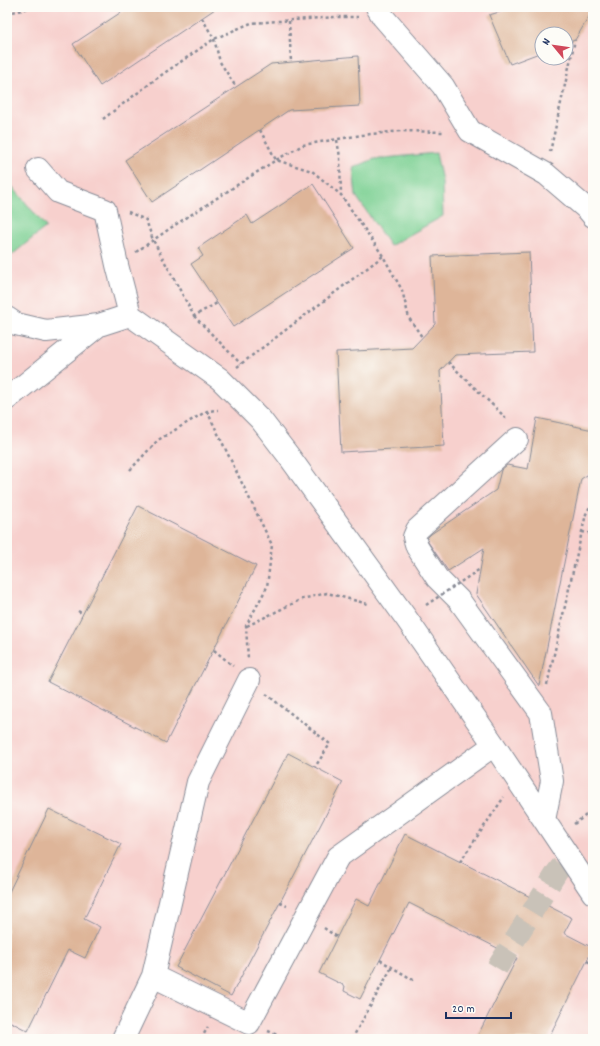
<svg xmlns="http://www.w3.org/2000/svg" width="600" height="1046" viewBox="0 0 600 1046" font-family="Dekko,sans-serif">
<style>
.built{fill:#f7d0cd;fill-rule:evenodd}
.green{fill:#7cd093;stroke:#4c8078}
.building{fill:#deb599}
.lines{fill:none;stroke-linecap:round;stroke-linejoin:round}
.minor-tunnel{stroke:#c9c2b8;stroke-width:22;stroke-dasharray:22 11;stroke-linecap:butt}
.minor-casing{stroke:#888b96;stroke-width:24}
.path{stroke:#888b96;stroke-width:2.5;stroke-dasharray:3 3;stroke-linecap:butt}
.minor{stroke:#fff;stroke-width:22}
.path-bridge{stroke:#888b96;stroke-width:2.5;stroke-dasharray:3 3;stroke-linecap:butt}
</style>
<rect width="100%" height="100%" fill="#fdfcf7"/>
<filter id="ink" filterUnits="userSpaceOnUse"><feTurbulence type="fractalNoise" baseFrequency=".025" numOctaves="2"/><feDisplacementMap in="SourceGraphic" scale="8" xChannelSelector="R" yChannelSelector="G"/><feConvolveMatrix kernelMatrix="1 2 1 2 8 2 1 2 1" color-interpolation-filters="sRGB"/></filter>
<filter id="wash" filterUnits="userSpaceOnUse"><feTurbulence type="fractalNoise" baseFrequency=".012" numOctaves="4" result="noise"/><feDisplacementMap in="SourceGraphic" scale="16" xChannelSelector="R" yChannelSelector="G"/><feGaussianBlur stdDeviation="0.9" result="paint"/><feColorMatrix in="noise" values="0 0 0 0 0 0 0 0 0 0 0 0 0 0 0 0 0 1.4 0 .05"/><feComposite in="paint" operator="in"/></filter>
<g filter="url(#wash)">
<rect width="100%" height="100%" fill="#f5e7cf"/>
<!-- built -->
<path class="built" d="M7 7H593V1039H7ZM542 34H566V58H542Z"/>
<!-- green -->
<path class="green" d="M436 153 442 181 443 216 390 246 356 196 353 168 374 159Z
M7 180 46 227 7 259Z"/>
<g id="blocks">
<!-- building -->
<path class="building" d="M129 7H218L100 86 73 44Z
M517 7H593V10L575 40 566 43V34H542V52L510 64 489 15Z
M358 56 360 106 289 110 152 202 125 160 271 64Z
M313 184 354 248 233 327 191 264 203 256 198 248 247 215 252 224Z
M529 252 533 352 455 355 440 371 444 446 341 452 336 352 412 348 435 324 432 256Z
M537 418 593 430V471L581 479 539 686 476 594 484 548 448 571 428 542 427 538 431 534 496 490 501 470 507 465 528 469Z
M138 506 256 566 166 743 48 682Z
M288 753 343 782 231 996 176 967Z
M49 809 121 844 84 919 100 927 85 958 68 950 28 1031 7 1020V896Z
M405 834 572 918 564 933 593 948 587 961 548 1039H476L517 958 409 903 360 999 344 991 345 986 319 973 356 899 369 906Z"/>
</g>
</g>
<g filter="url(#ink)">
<use href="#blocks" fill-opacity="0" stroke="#888b96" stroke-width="1"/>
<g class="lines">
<!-- minor-tunnel -->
<path class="minor-tunnel" d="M497 968 557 872 569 857"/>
<defs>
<path id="minor" d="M377 7 383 17 443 86 470 131 546 174 588 210 593 216
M38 169 58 192 105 210 117 265 130 315 220 379 261 420 288 455 406 618 494 745 593 893
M7 318 16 324 46 331 99 325 130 315
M7 399 99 325
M517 439 417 530 414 537 417 547 437 578 459 600 541 713 552 781 544 820
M249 680 198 782 153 976 249 1023 338 857 494 745
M123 1039 153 976"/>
</defs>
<!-- minor casing -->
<use href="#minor" class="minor-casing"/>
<!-- path -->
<path class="path" d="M7 13 23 10 30 7
M202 18 214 39 220 62 236 87
M289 21 291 62
M103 119 160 76 214 39 251 23 336 17H358
M260 130 276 160 312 171 341 195 383 256 402 290 409 318 422 337
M337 140 340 157 341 195
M550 152 575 40
M128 212 146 220 153 240 194 316 217 303
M136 252 175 225 276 160 303 145 362 135 401 131 444 132
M194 316 241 364
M448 362 507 419
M237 367 383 256
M207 411 272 545 267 587 246 626 248 659
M130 470 158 440 207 411 218 410
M593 475H588L593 490
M582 532 593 534
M78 611 83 614
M247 626 302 599 327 593 368 604
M214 650 233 666
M547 685 586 514 593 501
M266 694 330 744 315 767
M574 824 593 810
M460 862 504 797
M280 903 287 906
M324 928 337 937
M380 960 415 981
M587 961 593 964
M268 1031 286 1039
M201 1039 208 1027
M352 1039 392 967"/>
<!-- minor -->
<use href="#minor" class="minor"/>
<!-- path-bridge -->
<path class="path-bridge" d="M426 605 480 569"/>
</g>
</g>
<!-- margin -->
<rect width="600" height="1046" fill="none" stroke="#fdfcf7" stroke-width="24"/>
<!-- north arrow -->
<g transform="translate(554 46) rotate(299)"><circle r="19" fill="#fdfcf7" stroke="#a3aaba"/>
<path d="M0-3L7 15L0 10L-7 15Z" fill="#d1495b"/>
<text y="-6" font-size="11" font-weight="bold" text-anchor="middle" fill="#1b2f5e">N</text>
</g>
<!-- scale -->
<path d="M446 1012v6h65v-6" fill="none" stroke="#1b2f5e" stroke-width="2"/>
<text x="452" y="1012" font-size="12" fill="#1b2f5e" stroke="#fdfcf7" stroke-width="3" paint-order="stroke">20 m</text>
</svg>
